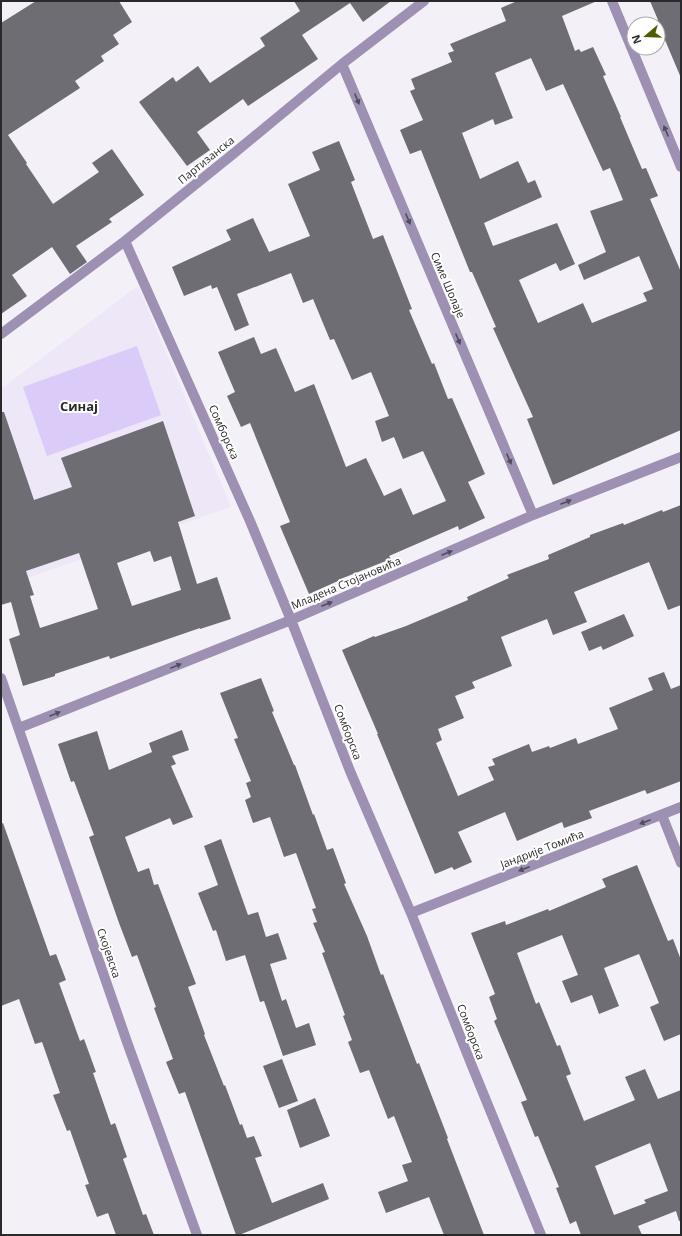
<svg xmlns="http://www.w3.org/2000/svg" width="682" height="1236" viewBox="0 0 682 1236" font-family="'Open Sans',sans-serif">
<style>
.built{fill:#ede7f7}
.green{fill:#dbcbf8}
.building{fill:#6f6d74;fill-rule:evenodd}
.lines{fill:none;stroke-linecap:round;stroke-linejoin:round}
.minor{stroke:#9d90b3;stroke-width:10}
.oneway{fill:#524c5b}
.labels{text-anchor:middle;stroke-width:4;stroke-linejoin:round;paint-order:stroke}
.street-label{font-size:11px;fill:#29282b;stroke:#fff}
.quarter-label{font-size:13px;font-weight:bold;fill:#29282b;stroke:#fff}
</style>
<rect width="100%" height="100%" fill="#f3f0f8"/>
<!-- built -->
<path class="built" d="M138 286 231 507 1 587V389Z"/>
<!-- green -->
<path class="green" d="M137 346 161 415 47 456 23 387Z"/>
<!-- building -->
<path class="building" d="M36 1H119L132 22 113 35 119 44 101 56 104 61 75 81 80 88 8 135 27 163 26 164 53 204 99 172 92 163 112 149 144 195 109 219 112 222 76 246 87 262 70 274 52 247 12 275 27 296 1 314V23Z
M294 1H391L363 22 350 3 302 35 318 59 248 106 243 99 197 132 210 150 187 166 139 102 173 77 176 82 198 66 210 83 265 46 260 38 300 11Z
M517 1H597L562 16 575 51 579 49 581 52 593 47 606 75 603 76 621 117H620L642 169 646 168 658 196 650 199 681 272V430L553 485 527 419 533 417 493 328 496 327 472 272H470L421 150 410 154 400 130 423 120 410 91 415 89 411 79 452 62 448 53 454 51 450 44 506 21 501 8ZM531 58 546 91 563 84 603 171 610 168 623 200 590 211 606 252 578 265 584 280 639 256 653 289 643 293 647 301 592 323 583 303 538 323 519 280 556 263 560 271 575 264 557 223 493 246 484 223 542 197 535 180 528 183 518 161 480 179 462 133 493 119 495 125 513 118 495 73Z
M650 1H681V78L657 21 658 20Z
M339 141 355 180 351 182 373 239 383 235 412 309 409 310 432 364 434 363 448 399 452 398 485 474 468 482 485 518 459 530 458 526 389 556 391 559 338 580V581L309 594 280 526 290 522 250 423 241 427 227 396 235 392 218 352 254 337 261 354 276 348 295 392 314 384 346 467 366 458 384 496 401 488 413 515 446 501 423 451 403 459 394 437 382 442 375 421 389 416 371 372 352 380 334 339 330 340 313 299 303 303 291 273 237 294 249 325 235 331 217 287 212 289 211 285 184 296 172 267 231 240 226 230 253 218 269 252 310 236 288 184 320 170 312 152Z
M1 412H4L34 500 72 487 61 458 163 421 195 516 178 522 197 584 217 577 231 619 200 629V628L110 659 109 656 55 674V676L23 686 9 639 20 635 11 602 1 605ZM150 551 154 562 171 556 181 590 132 606 117 563ZM79 553 98 609 40 628 30 596 34 595 26 571Z
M681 505V605L668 610 649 562 574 592 587 622 553 635 547 619 501 637 512 666 472 682 475 688 455 696 464 718 438 729 442 740 436 743 458 796 494 780 488 767 495 765 492 759 529 744 532 752 549 746 550 748 576 738 578 744 618 729 609 708 653 690 648 678 664 672 671 689 681 685V781L647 794 645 790 589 811 592 818 564 828 562 822 517 841 505 812 458 832 472 862 454 870 452 867 435 874 377 734H378L342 650 374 636 375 637 406 626 468 600 467 597 509 578 507 575 549 559 548 555 590 537V535L623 523 624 525 662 510 663 512Z
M624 614 634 636 603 650 601 646 589 651 581 632Z
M261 678 274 711 272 712 294 765H295L313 815 314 814 327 850 333 848 346 883 344 884 367 936 381 975 383 974 417 1064 419 1063 448 1138 447 1139 484 1235H444L429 1197 386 1213 378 1192 408 1181 402 1165 412 1162 394 1116 388 1119 369 1070 360 1073 348 1042 352 1040 343 1016 345 1015 322 953 325 952 313 923 317 922 312 909 316 908 296 853 284 857 270 817 253 823 245 800 251 797 246 783 251 781 234 739 238 738 220 693Z
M182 730 189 750 172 756 176 764 171 766 193 817 173 825 170 818 125 837 138 872 149 868 154 885 158 884 196 984 188 987 205 1034 204 1035 224 1086 225 1085 240 1125 242 1124 247 1138 254 1136 262 1156 255 1158 272 1203 323 1183 329 1199 239 1235H236L185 1092 179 1094 166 1062 173 1059 154 1008 156 1007 137 955 132 957 119 923 89 837 94 835 74 781 71 782 58 744 97 731 109 770 152 752 149 743Z
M3 823 50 956 56 954 66 980 59 983 80 1041 84 1039 96 1072 93 1073 111 1125 115 1123 127 1157 123 1159 143 1215 146 1214 154 1235H116L108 1213 97 1217 85 1185 89 1184 70 1130 67 1131 53 1095 60 1093 42 1042 35 1044 19 999 1 1006V824Z
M221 839 248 915 258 912 266 937 278 933 287 959 270 964 282 1001 286 999 296 1028 309 1023 316 1045 283 1056 264 1001 260 1002 245 955 226 961 216 930 213 931 198 893 218 885 204 846Z
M637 865 668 941 673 939 681 960V1034L664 1041 650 1007 659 1003 639 954 604 968 619 1006 599 1014 592 995 571 1003 562 981 578 975 562 935 517 953 536 1004 539 1002 557 1046 560 1045 571 1074 566 1076 584 1121 635 1100 625 1077 645 1069 658 1099 681 1090V1221H679L676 1211 638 1226 642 1235H581L576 1221 570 1224 556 1188 559 1187 538 1136 535 1137 521 1102 527 1100 494 1021 497 1019 489 997 495 994 471 933 505 921 506 925 548 909 549 911 606 887 602 879ZM650 1143 668 1191 644 1200 646 1203 614 1215 595 1166Z
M282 1059 298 1101 279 1108 263 1066Z
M315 1098 330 1136 300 1148 287 1110Z"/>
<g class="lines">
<!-- minor -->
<path class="minor" d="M612 1 681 167
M342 64 533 515
M125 241 250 521 291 620 350 771 411 913 472 1066 541 1235
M1 334 125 241 233 154 342 64 424 1
M1 678 127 1042 197 1235
M19 728 291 620 533 515 681 457
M662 815 681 863
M411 913 681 807"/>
</g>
<!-- one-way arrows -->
<defs><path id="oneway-solid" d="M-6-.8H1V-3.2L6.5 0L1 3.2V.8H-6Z"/></defs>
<g class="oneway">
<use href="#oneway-solid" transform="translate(357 99) rotate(67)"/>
<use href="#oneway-solid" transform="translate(666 131) rotate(-113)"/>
<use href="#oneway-solid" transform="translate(408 219) rotate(67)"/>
<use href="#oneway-solid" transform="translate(458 339) rotate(67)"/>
<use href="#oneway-solid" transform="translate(509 459) rotate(67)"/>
<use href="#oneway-solid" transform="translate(566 502) rotate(-21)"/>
<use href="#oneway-solid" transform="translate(447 553) rotate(-23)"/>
<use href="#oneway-solid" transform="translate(327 604) rotate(-23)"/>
<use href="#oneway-solid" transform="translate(176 666) rotate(-22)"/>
<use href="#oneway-solid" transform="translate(55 714) rotate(-22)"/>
<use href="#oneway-solid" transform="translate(645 822) rotate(159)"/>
<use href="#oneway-solid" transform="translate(524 869) rotate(159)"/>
</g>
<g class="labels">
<!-- street labels -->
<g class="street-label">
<text transform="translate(206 160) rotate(-39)" y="4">Партизанска</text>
<text transform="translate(448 285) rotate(67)" y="4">Симе Шолаје</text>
<text transform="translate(224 432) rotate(66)" y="4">Сомборска</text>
<text transform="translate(346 583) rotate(-23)" y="4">Младена Стојановића</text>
<text transform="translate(348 732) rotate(69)" y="4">Сомборска</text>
<text transform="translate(542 849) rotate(-21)" y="4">Јандрије Томића</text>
<text transform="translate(109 953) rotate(71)" y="4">Скојевска</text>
<text transform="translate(471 1032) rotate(69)" y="4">Сомборска</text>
</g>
<!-- quarter labels -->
<g class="quarter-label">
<text x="79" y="411">Синај</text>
</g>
</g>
<!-- border -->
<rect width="682" height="1236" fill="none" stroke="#29282b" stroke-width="4"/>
<!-- north arrow -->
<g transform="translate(646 36) rotate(251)"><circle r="19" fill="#ffffff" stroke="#a9a9aa"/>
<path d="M0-3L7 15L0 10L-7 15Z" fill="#4c5e02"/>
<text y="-6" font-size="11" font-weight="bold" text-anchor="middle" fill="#29282b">N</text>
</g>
</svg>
